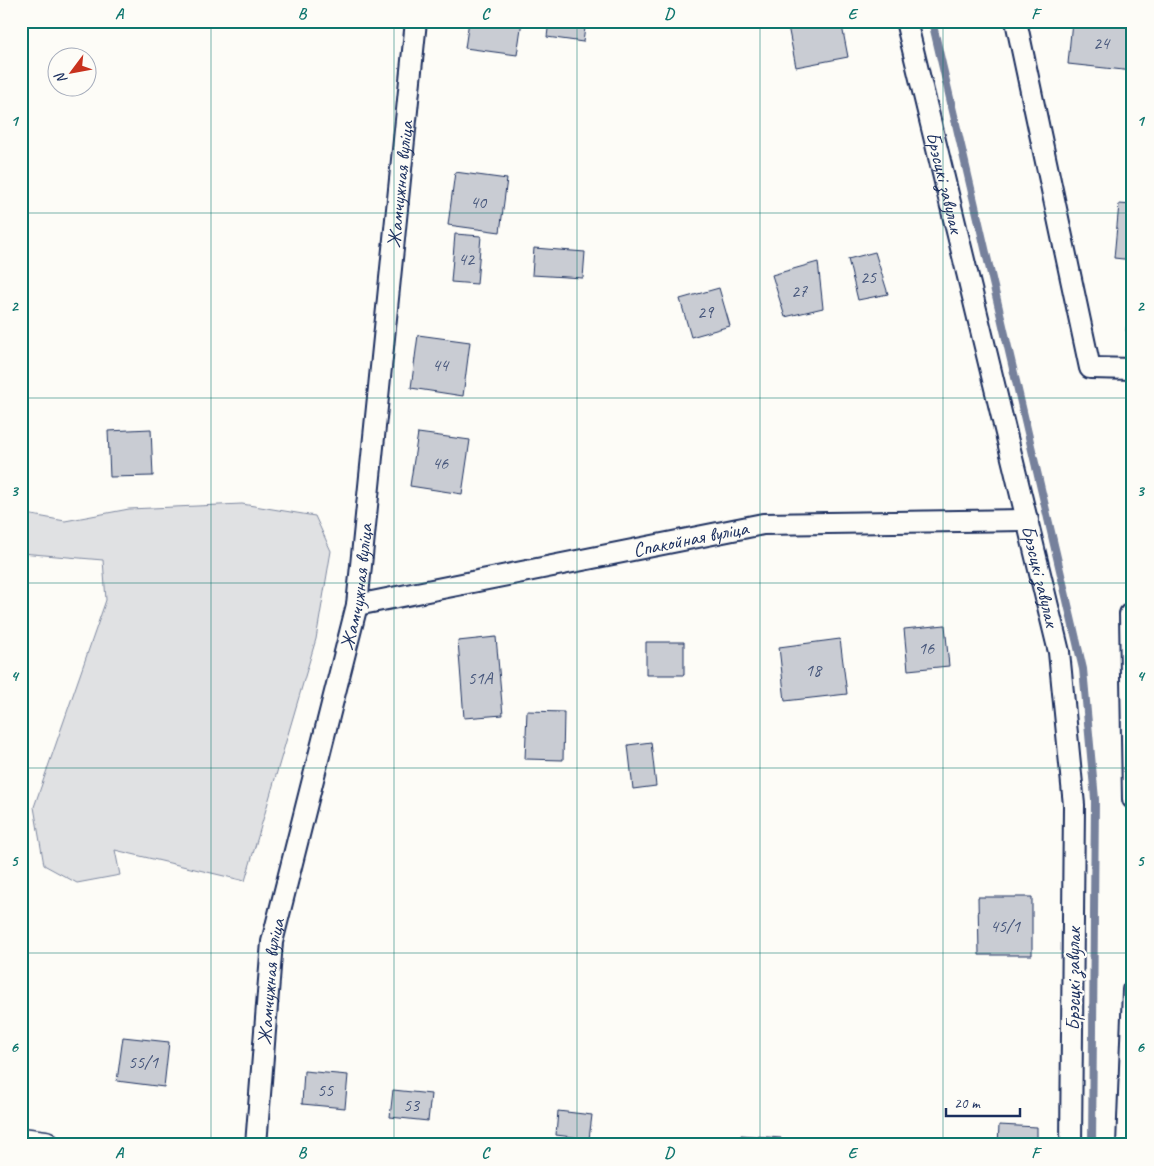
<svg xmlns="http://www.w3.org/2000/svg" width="1154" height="1166" viewBox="0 0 1154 1166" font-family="Caveat,sans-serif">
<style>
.green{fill:#e0e1e3;stroke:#7e88a0}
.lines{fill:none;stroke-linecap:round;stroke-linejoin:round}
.stream{stroke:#76819c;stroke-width:8}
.building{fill:#c9ccd3;stroke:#1b2f5e}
.street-casing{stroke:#1b2f5e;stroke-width:24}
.secondary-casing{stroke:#1b2f5e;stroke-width:31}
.street{stroke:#fdfcf7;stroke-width:20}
.secondary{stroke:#fdfcf7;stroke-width:28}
.grid{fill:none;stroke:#0f766e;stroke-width:1;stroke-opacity:0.55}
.labels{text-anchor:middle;stroke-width:4.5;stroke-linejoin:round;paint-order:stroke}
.number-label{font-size:18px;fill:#46567b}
.street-label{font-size:20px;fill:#1b2f5e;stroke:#fdfcf7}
.neatline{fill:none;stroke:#0f766e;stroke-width:2}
.grid-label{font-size:16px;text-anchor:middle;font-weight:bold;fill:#0f766e}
</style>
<rect width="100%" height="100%" fill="#fdfcf7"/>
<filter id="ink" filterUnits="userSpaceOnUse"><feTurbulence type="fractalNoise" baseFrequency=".02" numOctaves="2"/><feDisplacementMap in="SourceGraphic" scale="10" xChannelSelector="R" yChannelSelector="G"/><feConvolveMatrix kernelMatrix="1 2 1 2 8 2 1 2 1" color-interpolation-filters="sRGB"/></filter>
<g filter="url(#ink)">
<!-- green -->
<path class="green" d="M242 504 315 516 331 551 316 639 245 881 115 850 120 875 77 883 44 865 34 807 106 600 103 560 21 553V513L65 521 129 509Z"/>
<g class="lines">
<!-- stream -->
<path class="stream" d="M932 21 1083 669 1095 799 1092 1145"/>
</g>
<!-- building -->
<path class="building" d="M469 21H522L517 55 465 48Z
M549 21H586L583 42 547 37Z
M787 21H841L848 57 796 67Z
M1072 21H1133V71L1068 64Z
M455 172 507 179 500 232 448 225Z
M1119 204 1133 205V260L1114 258Z
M455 234 481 236 477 284 451 282Z
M534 248 585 252 583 278 532 275Z
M875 252 888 294 858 300 848 259Z
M818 262 823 308 785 317 772 275Z
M1131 277H1133V331H1126Z
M719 288 730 326 691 337 680 299Z
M418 335 470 342 463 396 411 388Z
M151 429 153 476 110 477 108 431Z
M418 433 470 440 462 494 410 486Z
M945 625 949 666 908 670 904 629Z
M496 637 503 715 464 718 458 641Z
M840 639 847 694 785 701 779 647Z
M646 642H684V675H646Z
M527 711 564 712 563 760 525 759Z
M651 742 656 786 633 789 628 745Z
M978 897H1032V955H979Z
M123 1037 169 1042 164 1087 117 1081Z
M304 1071 348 1075 345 1108 302 1104Z
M393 1090 431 1094 428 1121 390 1117Z
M558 1111 592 1115 589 1139 556 1135Z
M999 1125 1037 1127V1145H998Z
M741 1135 781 1138V1145H740Z"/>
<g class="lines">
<defs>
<g id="street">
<path id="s1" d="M906 21 1059 652 1074 805 1071 1145"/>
<path d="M1016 21 1090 368 1133 369"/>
<path id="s2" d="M357 605 763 524 1028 520"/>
<path d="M1133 614H1130L1133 799"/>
<path id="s3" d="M256 1145 272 942 357 605 416 21"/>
<path d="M1127 1145 1133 990"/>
</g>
<path id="secondary" d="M21 1142 45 1145"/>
</defs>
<!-- street casing -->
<use href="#street" class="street-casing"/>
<!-- secondary casing -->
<use href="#secondary" class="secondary-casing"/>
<!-- street -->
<use href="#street" class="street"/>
<!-- secondary -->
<use href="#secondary" class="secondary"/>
</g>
</g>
<!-- grid -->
<path class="grid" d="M211 21V1145M394 21V1145M577 21V1145M760 21V1145M943 21V1145M21 213H1133M21 398H1133M21 583H1133M21 768H1133M21 953H1133"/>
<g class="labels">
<!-- number labels -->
<g class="number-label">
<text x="1101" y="49">24</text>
<text x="478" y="208">40</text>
<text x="466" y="265">42</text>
<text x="868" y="283">25</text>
<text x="799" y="297">27</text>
<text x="705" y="318">29</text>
<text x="440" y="371">44</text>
<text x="440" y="469">46</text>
<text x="926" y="654">16</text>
<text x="813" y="676">18</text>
<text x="480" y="684">51А</text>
<text x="1005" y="932">45/1</text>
<text x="143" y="1068">55/1</text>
<text x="325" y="1096">55</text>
<text x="411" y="1111">53</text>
</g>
<!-- street labels -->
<g class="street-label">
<text dy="7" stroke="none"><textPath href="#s1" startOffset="166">Брэсцкі завулак</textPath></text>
<text dy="7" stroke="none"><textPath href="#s3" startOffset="974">Жамчужная вуліца</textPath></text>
<text dy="7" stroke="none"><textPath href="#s2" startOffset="340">Спакойная вуліца</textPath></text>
<text dy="7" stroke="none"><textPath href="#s1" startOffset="571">Брэсцкі завулак</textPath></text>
<text dy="7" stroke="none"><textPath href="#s3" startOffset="569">Жамчужная вуліца</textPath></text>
<text transform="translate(1073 979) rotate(-90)" y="7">Брэсцкі завулак</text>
<text dy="7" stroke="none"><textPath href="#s3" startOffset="164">Жамчужная вуліца</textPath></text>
</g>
</g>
<!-- margin -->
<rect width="1154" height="1166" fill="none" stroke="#fdfcf7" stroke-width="55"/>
<!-- north arrow -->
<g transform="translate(72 72) rotate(238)"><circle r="24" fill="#fdfcf7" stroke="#a3aaba"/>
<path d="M0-4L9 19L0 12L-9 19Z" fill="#c8321e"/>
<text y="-8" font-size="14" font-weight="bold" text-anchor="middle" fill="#1b2f5e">N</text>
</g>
<!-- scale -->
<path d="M946 1108v8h74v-8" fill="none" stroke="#1b2f5e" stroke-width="2.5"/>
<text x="954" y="1108" font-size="15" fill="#1b2f5e" stroke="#fdfcf7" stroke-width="4" paint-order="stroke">20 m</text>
<rect x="28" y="28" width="1098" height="1110" class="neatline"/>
<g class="grid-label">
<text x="119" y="19">A</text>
<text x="302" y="19">B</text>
<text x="485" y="19">C</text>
<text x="669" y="19">D</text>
<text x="852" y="19">E</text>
<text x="1035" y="19">F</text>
<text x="14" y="126">1</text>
<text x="1140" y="126">1</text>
<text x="14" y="311">2</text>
<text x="1140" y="311">2</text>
<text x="14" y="496">3</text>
<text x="1140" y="496">3</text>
<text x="14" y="681">4</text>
<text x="1140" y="681">4</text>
<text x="14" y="866">5</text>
<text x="1140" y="866">5</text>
<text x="14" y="1052">6</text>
<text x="1140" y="1052">6</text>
<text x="119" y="1158">A</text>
<text x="302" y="1158">B</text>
<text x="485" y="1158">C</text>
<text x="669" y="1158">D</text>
<text x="852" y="1158">E</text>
<text x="1035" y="1158">F</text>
</g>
</svg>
